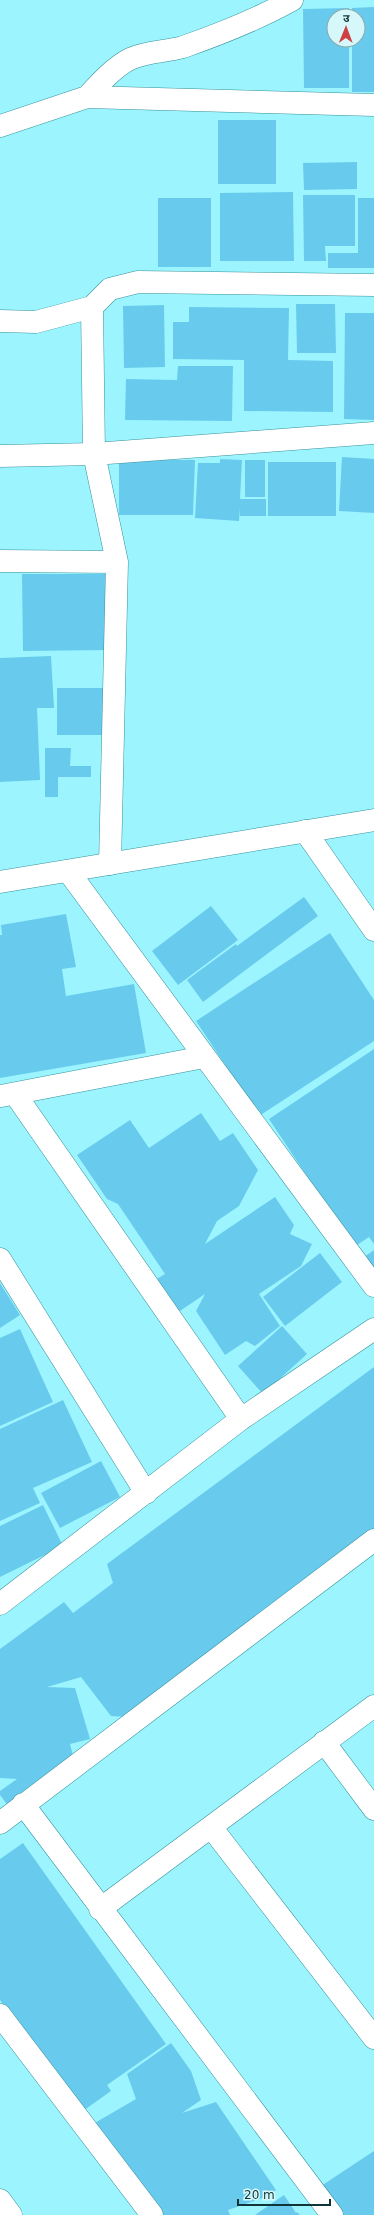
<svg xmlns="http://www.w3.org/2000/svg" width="374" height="2215" viewBox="0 0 374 2215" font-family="'DejaVu Sans','Noto Sans Devanagari',sans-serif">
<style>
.building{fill:#68cbee}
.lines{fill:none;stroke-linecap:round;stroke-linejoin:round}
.street-casing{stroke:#36929b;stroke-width:23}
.secondary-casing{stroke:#36929b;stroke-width:23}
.street{stroke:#fff;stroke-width:22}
.secondary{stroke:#fff;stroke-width:22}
</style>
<rect width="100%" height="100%" fill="#9cf5fe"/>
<!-- building -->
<path class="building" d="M374 7V92H352V40H358V16H352V8Z
M349 8V16H334V40H349V88H304L303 9Z
M218 120H276V184H218Z
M357 162V189L304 190 303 163Z
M293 192 294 261H220V193Z
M303 195H355V246H325L326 261H304Z
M158 198H211V267H158Z
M358 198H374V268H328V253H358Z
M296 304H335L336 353H297Z
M164 305 165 367 124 368 123 306Z
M189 307 289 308 288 360 333 361V412L244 411V360L173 359V322H189Z
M345 313H374V420L344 419Z
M178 366H233L232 421 125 420 126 379 177 380Z
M342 457 374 459V513L339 511Z
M220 459 242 460 240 499H266V516H240V508L239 521 195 518 198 463H220Z
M119 460H195L193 515H119Z
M245 460H265V497H245Z
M268 462H336V516H268Z
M22 574H109V650L23 651Z
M51 656 54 708H37L40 780 0 782V658Z
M57 688H104V735H57Z
M45 748H71L70 766H91V777H58V797H45Z
M304 897 318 916 203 1002 187 980 236 944 237 946Z
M211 906 238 940 178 985 152 951Z
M66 914 76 967 62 969 66 996 134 984 146 1053 0 1078V935H2L1 925Z
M330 933 374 1000V1041L259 1116 196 1021Z
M374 1049V1244L369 1237 354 1247 269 1119Z
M201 1113 220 1141 233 1133 258 1170 239 1206 217 1221 205 1244 275 1197 294 1225 290 1234 312 1244 301 1266 259 1294 280 1326 255 1346 246 1341 225 1355 196 1311 205 1294 177 1313 155 1280 165 1274 118 1204 107 1199 77 1155 130 1120 149 1148Z
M374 1250V1273L364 1257Z
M320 1253 342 1282 285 1326 263 1297Z
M0 1283 20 1315 0 1328Z
M282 1326 307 1354 263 1394 238 1366Z
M20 1329 53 1402 0 1426V1338Z
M374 1367V1533L130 1717 111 1716 81 1677 47 1687 75 1688 90 1739 70 1744 75 1763 12 1811 0 1795V1791L17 1779 0 1778V1649L64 1602 73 1613 113 1583 107 1564Z
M63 1400 92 1462 33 1488 40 1503 0 1521V1429Z
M101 1461 120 1497 60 1528 41 1493Z
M43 1505 63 1546 0 1577V1526Z
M23 1843 166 2044 107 2085 111 2091 80 2113 0 2000V1859Z
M171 2043 191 2071 201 2100 182 2113 216 2102 276 2190 268 2196 228 2210 230 2215H160L93 2124 136 2099 127 2074Z
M374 2151V2215H338L318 2188Z
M284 2195 296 2213 297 2212 300 2215H255Z"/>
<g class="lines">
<defs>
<path id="street" d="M87 97C99 84 114 67 130 59 147 51 166 52 183 47 220 34 258 19 292 0
M0 126 87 97 374 105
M92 307 94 454 117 562 110 864
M0 321 36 322 92 307 110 289 138 282 374 285
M0 456 94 454 374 433
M0 561 117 562
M305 831 374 930
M68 871 374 1286
M15 1094 241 1419
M1 1096 204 1057
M0 1259 146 1493
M0 1604 241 1419 374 1329
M324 1742 374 1809
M23 1804 332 2215
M0 1823 374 1540
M211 1827 374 2038
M100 1909 374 1706
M0 2015 152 2215
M0 2200 11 2215"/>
<path id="secondary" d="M0 882 374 820"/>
</defs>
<!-- street casing -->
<use href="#street" class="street-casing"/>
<!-- secondary casing -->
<use href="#secondary" class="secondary-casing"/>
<!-- street -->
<use href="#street" class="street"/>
<!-- secondary -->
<use href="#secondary" class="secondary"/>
</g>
<!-- north arrow -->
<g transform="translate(346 28) rotate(1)"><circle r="19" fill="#d7f8fb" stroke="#87aaad"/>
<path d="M0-3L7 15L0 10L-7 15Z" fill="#cf4043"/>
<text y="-6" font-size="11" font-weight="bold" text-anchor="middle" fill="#0e3538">उ</text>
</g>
<!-- scale -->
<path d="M238 2199v6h92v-6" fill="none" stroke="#0e3538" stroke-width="2"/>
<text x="244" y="2199" font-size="12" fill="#0e3538" stroke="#d7f8fb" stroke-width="3" paint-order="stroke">20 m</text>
</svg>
